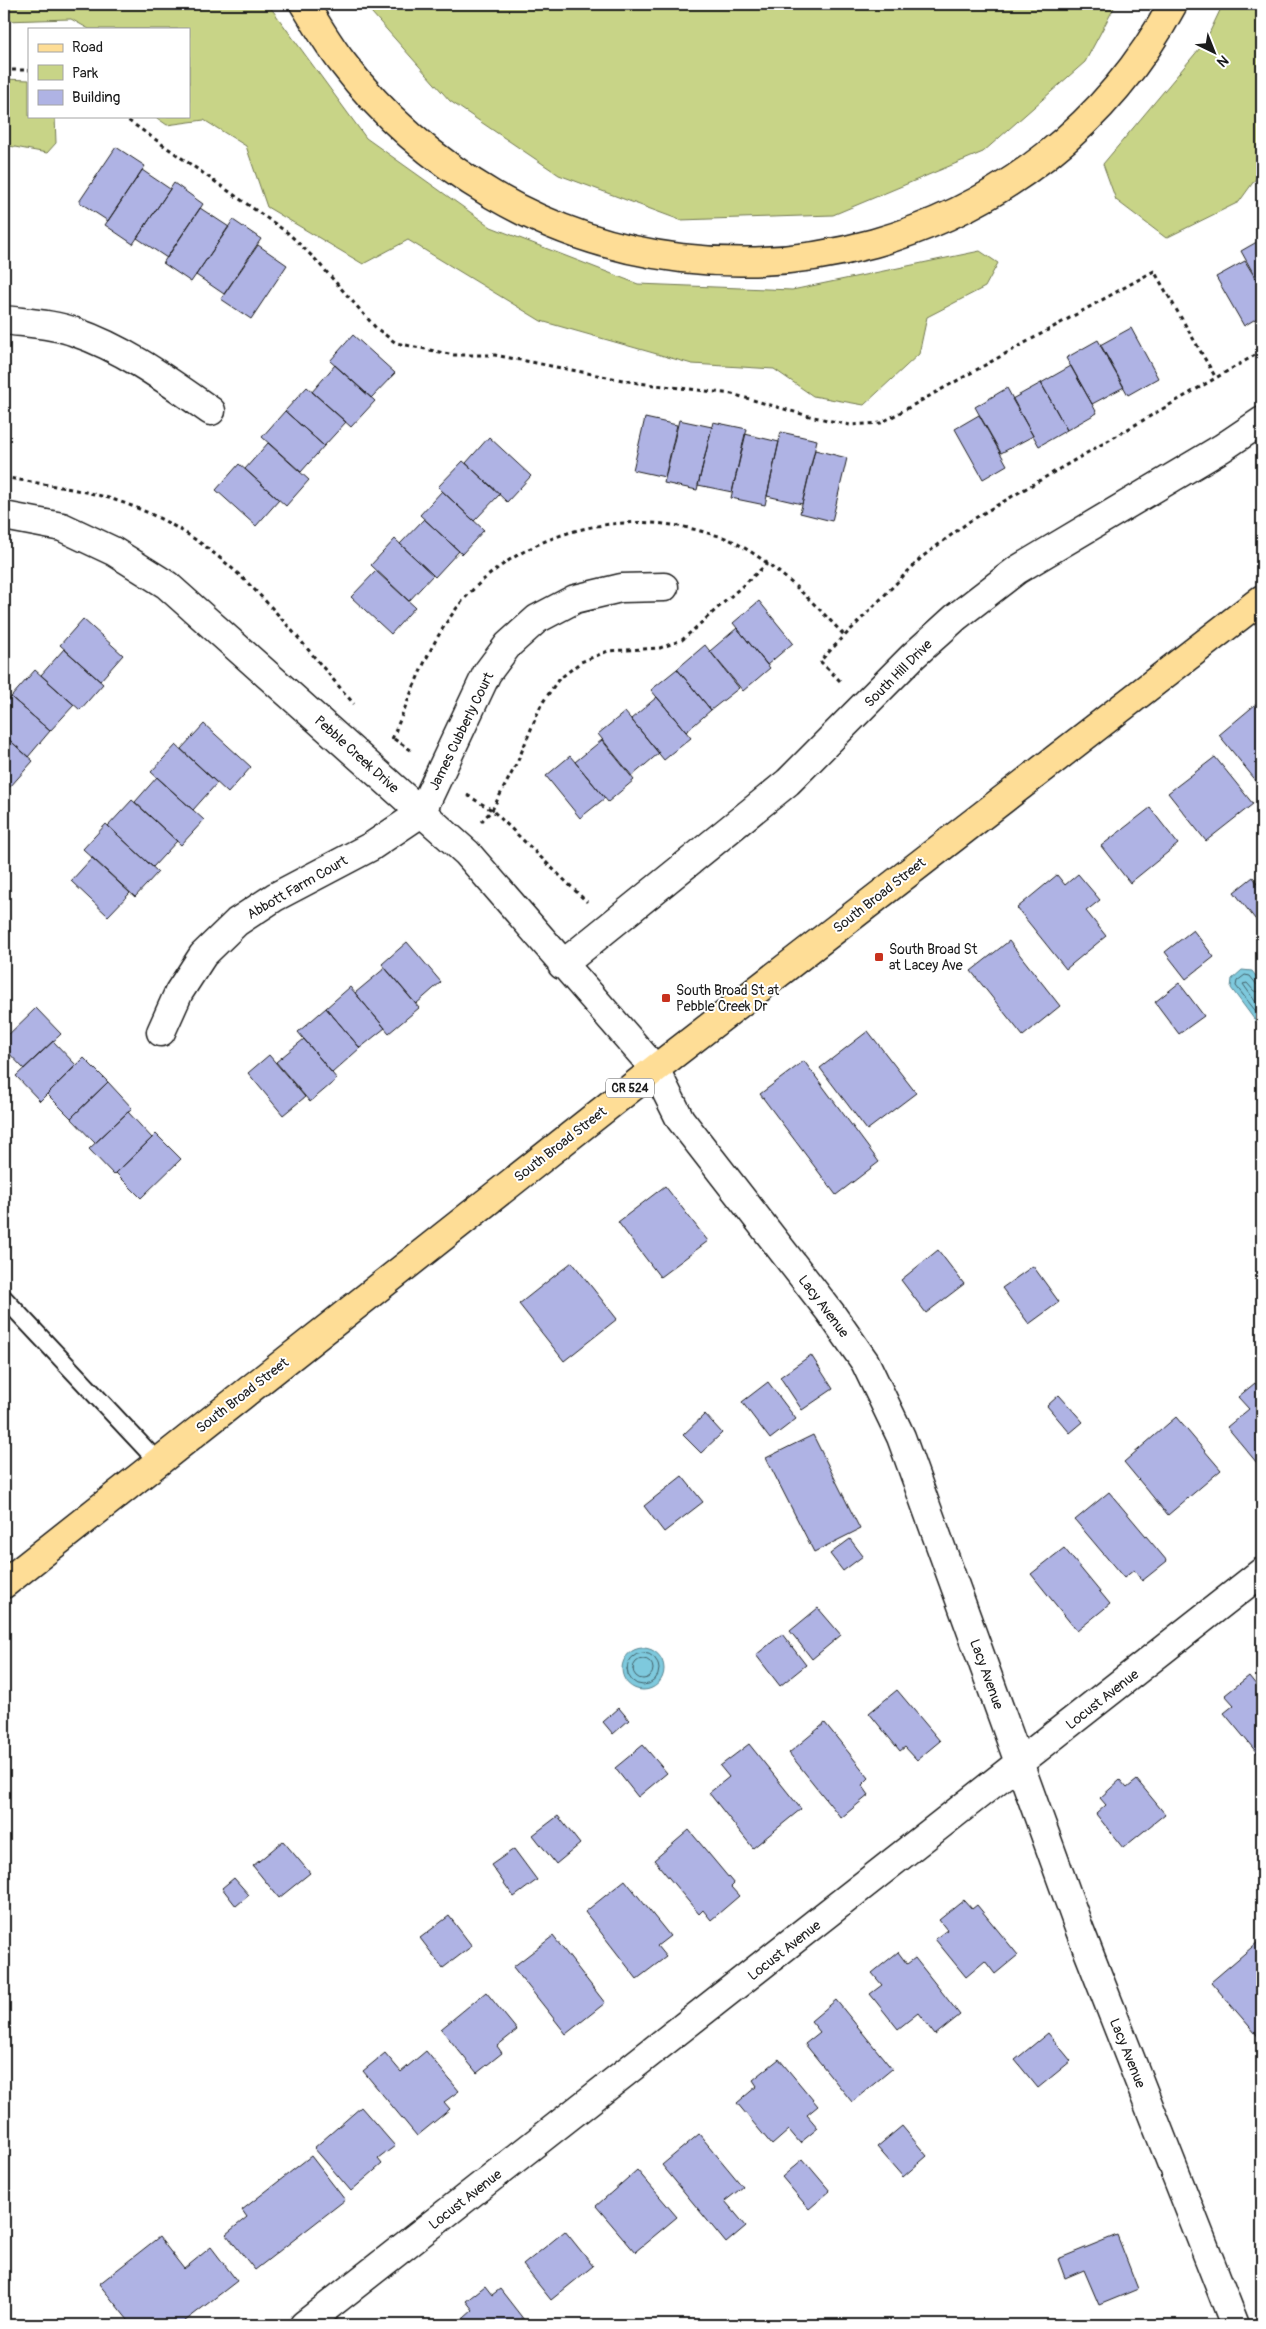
<svg xmlns="http://www.w3.org/2000/svg" width="1266" height="2329" viewBox="0 0 1266 2329" font-family="Pangolin,sans-serif">
<style>
.green{fill:#c8d487;stroke:#727852}
.water{fill:#7ec9dd;stroke:#578490}
.lines{fill:none;stroke-linecap:round;stroke-linejoin:round}
.shore{stroke:#436169;stroke-width:1}
.building{fill:#afb3e4;stroke:#1c1c1c}
.service-casing{stroke:#1c1c1c;stroke-width:20}
.minor-casing{stroke:#1c1c1c;stroke-width:31}
.primary-casing{stroke:#1c1c1c;stroke-width:31}
.motorway-casing{stroke:#1c1c1c;stroke-width:31}
.path{stroke:#1c1c1c;stroke-width:3;stroke-dasharray:4 4;stroke-linecap:butt}
.service{stroke:#fff;stroke-width:16}
.minor{stroke:#fff;stroke-width:28}
.primary{stroke:#fedd96;stroke-width:28}
.motorway{stroke:#fedd96;stroke-width:28}
.poi-dot{fill:#c8321e;stroke:#fff;stroke-width:2}
.labels{text-anchor:middle;stroke-width:4;stroke-linejoin:round;paint-order:stroke}
.shield{fill:#fff;stroke:#606060;stroke-width:1}
.shield-label{font-size:12px;font-weight:bold;fill:#1c1c1c}
.street-label{font-size:14px;fill:#1c1c1c;stroke:#fff}
.poi-label{font-size:14px;fill:#1c1c1c;stroke:#fff;text-anchor:start}
</style>
<rect width="100%" height="100%" fill="#fff"/>
<filter id="ink" filterUnits="userSpaceOnUse"><feTurbulence type="fractalNoise" baseFrequency=".02" numOctaves="2"/><feDisplacementMap in="SourceGraphic" scale="10" xChannelSelector="R" yChannelSelector="G"/><feConvolveMatrix kernelMatrix="1 2 1 2 8 2 1 2 1" color-interpolation-filters="sRGB"/></filter>
<g filter="url(#ink)">
<!-- green -->
<path class="green" d="M4 4H268L366 138 491 227 638 284 792 290 980 251 998 263 985 287 927 317 919 354 864 405 813 396 774 369 692 364 541 321 408 240 363 264 267 207 246 146 204 120 167 125 154 116H189V29H89L71 19 4 21Z
M364 4H1116L1085 62 983 152 833 215 680 220 559 175 450 101Z
M1223 4H1262V170L1239 202 1166 238 1116 200 1103 164 1205 42Z
M4 79 29 80V116H55L56 143 47 153 4 145Z"/>
<!-- water -->
<path class="water" d="M1242 970 1252 971 1262 984V1024L1257 1023 1231 988 1232 979Z
M622 1669a21 21 0 1 1 42 0a21 21 0 1 1-42 0Z"/>
<g class="lines">
<!-- shore -->
<path class="shore" d="M1262 986 1257 985 1250 976 1245 975 1237 981 1236 986 1262 1019
M1262 993 1254 991 1247 983 1243 984 1262 1011
M627 1669a16 16 0 1 1 32 0a16 16 0 1 1-32 0Z
M633 1669a10 10 0 1 1 20 0a10 10 0 1 1-20 0Z"/>
</g>
<!-- building -->
<path class="building" d="M116 147 145 166 108 221 79 202Z
M142 170 170 189 133 244 105 225Z
M174 183 203 204 167 258 137 238Z
M200 208 229 227 191 282 163 263Z
M233 220 261 239 224 294 196 275Z
M1262 239V289L1241 251Z
M258 245 287 265 251 319 221 299Z
M1245 261 1262 289V315L1244 326 1216 277Z
M1131 328 1158 378 1128 395 1100 345Z
M353 335 395 373 371 398 330 361Z
M1098 340 1124 387 1092 404 1066 358Z
M335 365 375 401 351 427 312 392Z
M1071 366 1097 413 1067 430 1041 383Z
M1041 383 1067 430 1039 446 1012 399Z
M307 387 346 422 324 446 285 411Z
M1007 388 1033 436 1001 453 975 407Z
M285 411 324 446 301 472 262 437Z
M979 415 1007 465 983 479 955 429Z
M645 418 677 425 665 477 633 470Z
M679 420 712 427 697 490 664 483Z
M713 422 747 429 732 492 698 485Z
M781 432 817 440 802 504 767 496Z
M745 434 779 442 765 505 731 498Z
M489 437 531 476 507 502 466 463Z
M268 443 309 480 286 506 245 469Z
M815 450 847 458 832 521 800 513Z
M463 461 500 494 474 521 438 487Z
M239 464 279 500 256 526 216 490Z
M442 491 484 530 462 554 420 515Z
M424 519 459 551 435 577 400 544Z
M395 539 433 575 409 601 371 565Z
M376 571 415 607 391 634 351 597Z
M759 601 793 643 767 665 733 623Z
M83 619 123 655 100 681 60 645Z
M737 628 770 668 743 691 710 651Z
M705 645 739 688 711 710 677 669Z
M64 649 103 684 80 710 41 675Z
M677 669 711 710 686 732 651 690Z
M35 670 74 705 50 731 11 697Z
M11 697 50 731 28 757 4 735V705Z
M657 697 691 738 664 760 631 719Z
M1256 704 1262 713V788L1219 735Z
M625 712 659 753 632 776 598 734Z
M204 724 251 767 228 793 181 749Z
M4 735 33 761 10 787 4 781Z
M602 740 634 780 608 802 575 762Z
M176 745 217 783 193 810 151 772Z
M570 756 605 798 580 818 546 776Z
M1215 757 1253 804 1206 841 1168 793Z
M157 777 204 820 181 845 135 802Z
M132 800 177 841 153 867 108 826Z
M1150 808 1178 844 1130 883 1101 846Z
M106 824 158 872 135 897 83 849Z
M92 858 130 893 108 916 71 881Z
M1078 874 1100 900 1086 911 1106 936 1066 969 1017 908 1057 875 1065 885Z
M1253 877 1262 890V922L1259 924 1234 892Z
M1193 930 1214 957 1186 979 1165 952Z
M1009 941 1060 1006 1023 1036 971 971Z
M407 942 441 982 416 1004 382 964Z
M385 968 419 1008 389 1033 355 993Z
M1179 983 1204 1016 1179 1034 1155 1002Z
M350 987 385 1028 360 1048 326 1008Z
M36 1008 61 1034 24 1069 4 1048V1039Z
M326 1008 360 1048 332 1073 298 1032Z
M868 1031 916 1093 867 1130 820 1068Z
M304 1039 337 1079 310 1102 276 1062Z
M53 1041 76 1065 40 1101 16 1076Z
M269 1055 305 1097 283 1115 248 1073Z
M84 1058 108 1082 71 1118 47 1094Z
M804 1061 879 1162 836 1195 760 1094Z
M108 1082 132 1108 95 1143 71 1118Z
M128 1112 152 1138 114 1175 89 1149Z
M156 1134 181 1159 141 1198 116 1173Z
M665 1186 708 1241 660 1277 618 1222Z
M938 1250 964 1284 926 1313 901 1280Z
M572 1262 617 1319 564 1361 519 1304Z
M1033 1266 1059 1302 1029 1324 1002 1288Z
M811 1355 833 1389 802 1410 780 1377Z
M768 1382 796 1419 770 1439 742 1402Z
M1255 1383 1262 1392V1469L1227 1427 1249 1409 1238 1397Z
M1059 1395 1083 1422 1070 1433 1047 1406Z
M705 1414 722 1433 701 1453 683 1435Z
M1176 1417 1221 1470 1168 1515 1124 1462Z
M813 1435 860 1529 814 1552 766 1458Z
M682 1476 703 1502 664 1532 644 1506Z
M1109 1492 1167 1561 1142 1581 1134 1570 1124 1578 1075 1520Z
M850 1539 863 1556 843 1571 830 1554Z
M1064 1548 1110 1604 1077 1631 1031 1574Z
M818 1608 841 1635 812 1659 790 1631Z
M782 1634 806 1665 780 1686 756 1655Z
M1249 1676 1257 1686 1262 1681V1759L1224 1713 1234 1705 1225 1695Z
M897 1690 940 1741 917 1760 905 1747 900 1751 869 1713Z
M619 1708 629 1720 613 1734 603 1722Z
M825 1723 869 1778 862 1785 869 1795 841 1818 789 1753Z
M749 1744 801 1809 753 1848 709 1793 729 1777 720 1766Z
M643 1745 667 1773 638 1797 615 1768Z
M1120 1780 1127 1788 1137 1780 1165 1814 1123 1848 1096 1814 1106 1805 1100 1798Z
M558 1816 580 1844 556 1864 533 1835Z
M689 1830 734 1884 731 1887 739 1896 711 1920 703 1910 699 1914 654 1860Z
M283 1841 310 1873 279 1898 253 1866Z
M514 1849 537 1880 514 1897 491 1865Z
M234 1878 249 1895 236 1906 222 1888Z
M625 1880 670 1936 657 1946 666 1957 637 1979 585 1912Z
M964 1900 972 1909 977 1905 1018 1955 995 1974 985 1961 966 1977 935 1939 947 1930 939 1920Z
M449 1916 472 1946 443 1968 420 1938Z
M553 1936 605 2003 566 2034 513 1967Z
M1258 1942 1262 1947V2041L1211 1982Z
M898 1952 907 1964 915 1958 960 2015 935 2035 918 2013 898 2029 870 1994 882 1985 872 1973Z
M486 1992 517 2030 497 2046 502 2053 477 2073 441 2029Z
M836 2000 892 2069 852 2102 805 2044 820 2032 811 2021Z
M1048 2033 1071 2061 1038 2088 1015 2060Z
M426 2051 459 2091 444 2102 450 2109 417 2136 363 2071 385 2053 401 2072Z
M779 2059 818 2106 807 2115 818 2128 800 2143 789 2130 772 2145 737 2103 757 2086 753 2080Z
M361 2107 395 2146 378 2159 382 2164 351 2191 314 2148Z
M902 2126 927 2156 903 2177 877 2147Z
M699 2134 743 2187 725 2201 746 2226 726 2243 662 2165Z
M311 2156 345 2200 255 2270 226 2234 247 2217 242 2210Z
M803 2159 830 2191 809 2209 782 2177Z
M637 2170 677 2217 635 2252 596 2206Z
M565 2231 593 2266 551 2300 523 2265Z
M1117 2235 1138 2289 1099 2305 1084 2270 1065 2278 1058 2259Z
M159 2237 184 2269 211 2247 237 2281 180 2325H132L99 2284Z
M485 2286 492 2295 500 2289 528 2325H456L473 2310 466 2301Z"/>
<g class="lines">
<defs>
<path id="service" d="M4 1298 158 1462"/>
<path id="minor" d="M4 320C27 323 54 324 75 332 125 349 168 381 211 411
M4 516 62 527 113 551 167 585 467 853 655 1069 680 1119 830 1312 865 1362 901 1437 1079 1928 1235 2325
M562 965 788 782 913 656 956 617 1017 570 1222 448 1262 421
M161 1032 179 992 203 955 237 922 275 897 372 846 421 813 487 673 508 645 537 619 575 599 621 588 664 587
M304 2325 1262 1572"/>
<path id="primary" d="M4 1584 655 1069 1262 599"/>
<path id="motorway" d="M304 4C316 23 328 44 342 62 382 115 435 161 493 195 732 334 1043 248 1173 4"/>
</defs>
<!-- service casing -->
<use href="#service" class="service-casing"/>
<!-- minor casing -->
<use href="#minor" class="minor-casing"/>
<!-- primary casing -->
<use href="#primary" class="primary-casing"/>
<!-- motorway casing -->
<use href="#motorway" class="motorway-casing"/>
<!-- path -->
<path class="path" d="M4 70H29
M122 116 288 233 315 259 376 328 396 343 454 355H495L638 383 732 394 805 415 850 425 881 423 1154 271 1216 378
M4 477C39 484 82 489 115 500 226 536 281 620 354 704
M840 681 820 661 922 557 970 521 1262 351
M392 739C413 690 430 638 465 598 524 532 620 507 704 532 714 535 727 537 736 543 778 566 812 601 845 636
M394 739 414 752
M467 795 492 810 587 902
M481 822 492 810 517 763 541 705 558 680 581 662 608 651 660 648 682 640 768 563"/>
<!-- service -->
<use href="#service" class="service"/>
<!-- minor -->
<use href="#minor" class="minor"/>
<!-- primary -->
<use href="#primary" class="primary"/>
<!-- motorway -->
<use href="#motorway" class="motorway"/>
</g>
</g>
<!-- markers -->
<g class="poi-dot">
<rect x="874" y="952" width="10" height="10" rx="2.5"/>
<rect x="661" y="993" width="10" height="10" rx="2.5"/>
</g>
<g class="labels">
<!-- shield labels -->
<rect class="shield" x="606" y="1078.5" width="48" height="19" rx="4"/>
<g class="shield-label">
<text x="630" y="1092">CR 524</text>
</g>
<!-- street labels -->
<g class="street-label">
<text transform="translate(898 673) rotate(-45)" y="5">South Hill Drive</text>
<text transform="translate(461 731) rotate(-64)" y="5">James Cubberly Court</text>
<text transform="translate(357 754) rotate(42)" y="5">Pebble Creek Drive</text>
<text transform="translate(297 887) rotate(-30)" y="5">Abbott Farm Court</text>
<text transform="translate(879 895) rotate(-38)" y="5">South Broad Street</text>
<text transform="translate(560 1144) rotate(-38)" y="5">South Broad Street</text>
<text transform="translate(824 1306) rotate(53)" y="5">Lacy Avenue</text>
<text transform="translate(242 1395) rotate(-38)" y="5">South Broad Street</text>
<text transform="translate(987 1674) rotate(70)" y="5">Lacy Avenue</text>
<text transform="translate(1102 1699) rotate(-38)" y="5">Locust Avenue</text>
<text transform="translate(784 1950) rotate(-38)" y="5">Locust Avenue</text>
<text transform="translate(1128 2053) rotate(68)" y="5">Lacy Avenue</text>
<text transform="translate(465 2199) rotate(-38)" y="5">Locust Avenue</text>
</g>
<!-- poi labels -->
<g class="poi-label">
<text x="889" y="954">South Broad St<tspan x="889" dy="16">at Lacey Ave</tspan></text>
<text x="676" y="995">South Broad St at<tspan x="676" dy="16">Pebble Creek Dr</tspan></text>
</g>
</g>
<!-- margin -->
<rect width="1266" height="2329" fill="none" stroke="#fff" stroke-width="20"/>
<rect x="10" y="10" width="1246" height="2309" fill="none" stroke="#1c1c1c" stroke-width="2" filter="url(#ink)"/>
<!-- legend -->
<rect x="28" y="28" width="162" height="90" fill="#ffffff" stroke="#a4a4a4"/>
<rect x="38" y="44" width="25" height="8" fill="#fedd96" stroke="#a4a4a4"/>
<text x="72" y="52" font-size="15" fill="#1c1c1c">Road</text>
<rect x="38" y="65" width="25" height="15" fill="#c8d487" stroke="#a4a4a4"/>
<text x="72" y="78" font-size="15" fill="#1c1c1c">Park</text>
<rect x="38" y="90" width="25" height="15" fill="#afb3e4" stroke="#a4a4a4"/>
<text x="72" y="102" font-size="15" fill="#1c1c1c">Building</text>
<!-- north arrow -->
<g transform="translate(1214 52) rotate(137)" stroke="#ffffff" stroke-width="4" paint-order="stroke">
<path d="M0-4L9 19L0 12L-9 19Z" fill="#1c1c1c"/>
<text y="-8" font-size="14" font-weight="bold" text-anchor="middle" fill="#1c1c1c">N</text>
</g>
</svg>
